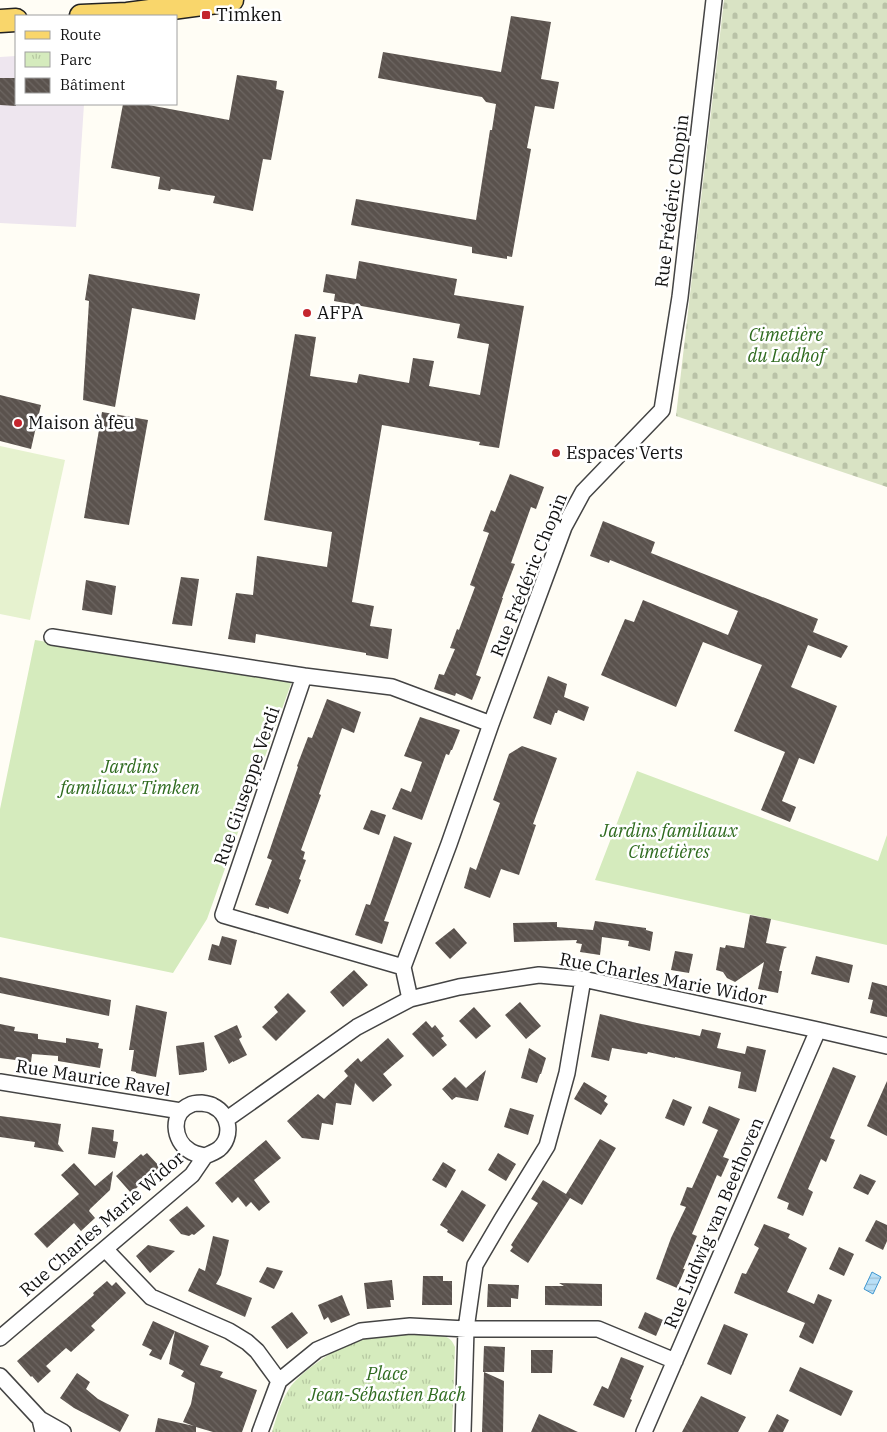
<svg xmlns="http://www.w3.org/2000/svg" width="887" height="1432" viewBox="0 0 887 1432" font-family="'IBM Plex Serif',serif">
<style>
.industrial{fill:#eee6ef}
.cemetery{fill:url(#cemetery-stones)}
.park{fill:url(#park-tufts)}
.garden{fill:#d5ebbd}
.pitch{fill:#e6f2cf}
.water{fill:url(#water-rules);stroke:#3f96cf}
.building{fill:url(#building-back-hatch)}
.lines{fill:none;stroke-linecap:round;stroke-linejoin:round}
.minor-casing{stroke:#444;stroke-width:18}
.primary-casing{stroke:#222;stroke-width:25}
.minor{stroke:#fff;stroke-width:15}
.primary{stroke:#f9d66b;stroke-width:22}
.poi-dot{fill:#c4262e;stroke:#fff;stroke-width:2}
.labels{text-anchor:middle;stroke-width:5;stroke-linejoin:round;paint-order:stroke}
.poi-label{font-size:18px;fill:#111;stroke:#fff;text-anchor:start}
.street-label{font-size:18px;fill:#111;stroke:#fff}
.park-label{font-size:18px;font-style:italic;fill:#2f6b1f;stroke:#fff}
</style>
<defs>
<pattern id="cemetery-stones" width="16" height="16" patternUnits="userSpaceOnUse" patternTransform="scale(1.25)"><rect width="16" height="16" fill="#d9e3c4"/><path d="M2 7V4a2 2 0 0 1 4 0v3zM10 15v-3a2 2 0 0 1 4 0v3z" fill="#b9c2a7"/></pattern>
<pattern id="park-tufts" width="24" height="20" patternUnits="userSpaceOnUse" patternTransform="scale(1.25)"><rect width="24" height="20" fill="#d5ebbd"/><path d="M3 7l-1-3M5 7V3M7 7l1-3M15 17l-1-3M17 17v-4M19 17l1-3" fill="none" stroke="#b6c8a1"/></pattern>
<pattern id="water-rules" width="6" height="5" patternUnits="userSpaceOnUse" patternTransform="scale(1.25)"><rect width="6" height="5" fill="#b9e0f7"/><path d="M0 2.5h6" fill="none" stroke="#9ebfd3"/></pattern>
<pattern id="building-back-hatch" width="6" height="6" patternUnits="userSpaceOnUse" patternTransform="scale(1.25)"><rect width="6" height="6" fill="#5a524d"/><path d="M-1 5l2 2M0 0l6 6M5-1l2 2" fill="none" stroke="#6d6662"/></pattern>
</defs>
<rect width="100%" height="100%" fill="#fffdf5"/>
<!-- industrial -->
<path class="industrial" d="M16 56V104H84L76 227 0 223V57Z"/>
<!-- cemetery -->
<path class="cemetery" d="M724 0H887V487L676 416Z"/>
<!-- park -->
<path class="park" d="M380 1335H439C448 1337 451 1338 455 1347L452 1432H272C277 1416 281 1400 291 1386 305 1369 333 1350 353 1342 362 1338 371 1337 380 1335Z"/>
<!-- garden -->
<path class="garden" d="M35 640 292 681 207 919 173 973 0 937V809Z
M637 771 878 861 887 835V945L595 880Z"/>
<!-- pitch -->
<path class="pitch" d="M0 446 65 460 30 620 0 614Z"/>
<!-- water -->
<path class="water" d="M872 1272 881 1277 873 1294 864 1289Z"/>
<!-- building -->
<path class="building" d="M511 16 551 22 541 79 559 82 554 109 535 106 527 148 531 149 512 257 507 256V259L472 253V247L351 225 356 199 476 220 490 130H492L496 104 486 102 482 97 378 78 383 52 501 72Z
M237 75 277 81 276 89 284 91 271 160 263 159 253 211 213 203 215 196 171 189 170 191 158 189 160 177 111 168 123 104H143L229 120Z
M0 78H16V106L0 105Z
M359 261 457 279 454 295 524 306 499 448 479 445 480 442 382 425 352 602 374 606 370 626 392 629 388 659 366 655V653L256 634 255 643 228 639 236 593 253 595 257 556 327 567 332 532 264 520 295 334 316 337 310 376 357 383 359 374 409 383 413 358 434 361 429 386 480 395 489 344 457 338 460 324 334 301 335 294 323 292 326 274 356 279Z
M89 274 200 294 195 320 132 308 115 407 83 400 89 301 85 300Z
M0 395 41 405 31 449 0 441Z
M102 412 148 420 129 525 84 518Z
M510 474 544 487 536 509 531 507 511 563 515 564 502 598H503L476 675 481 677 472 700 456 693 455 696 434 689 439 674 444 675 455 649 450 648 457 629 459 630 475 587 470 585 489 533 483 531 491 510 495 512Z
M603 521 655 542 651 553 818 619 813 632 848 646 841 658 808 645 791 687 837 706 814 764 799 758 782 801 796 807 790 822 761 810 785 752 734 731 762 665 703 642 676 707 601 675 625 619 634 622 643 600 728 635 738 611 610 560 609 563 590 556Z
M181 577 199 579 192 626 172 624Z
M86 580 116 586 112 615 82 610Z
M548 676 567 684 564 697 589 707 584 721 558 710 557 713H555L551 725 533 718Z
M327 699 361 712 354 733 342 728 319 794 321 795 301 850 305 852 303 859 306 860 299 879 301 880 288 914 269 907V909L255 905 272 860 267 858 298 767 297 766 308 737 312 738Z
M420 717 460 730 452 750H451L449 755 446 754 422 820 392 809 401 788 411 792 422 762 404 756Z
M522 746 557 758 533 824 536 825 519 875 501 869 490 898 464 888 470 867 476 870 500 803 493 800 509 754Z
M371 810 386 815 379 835 363 829Z
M394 836 412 843 384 921 389 922 382 944 355 935 366 904 370 905Z
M750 915 771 919 766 943 787 947 784 949 779 971H782L778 993 758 989 764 962 735 982 727 978 723 972 716 970 720 947 725 948 726 945 744 948Z
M595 921 646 928V930L653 932 650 951 628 946 629 941 602 937 600 955 580 952 582 944 576 943 577 940 514 942 513 923 557 922V927L593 930Z
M454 928 467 943 450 959 435 943Z
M222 936 237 940 231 965 208 960 212 944 219 946Z
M675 951 693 954 689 973 671 970Z
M816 956 853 965 849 983 811 974Z
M354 970 368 985 343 1007 330 992Z
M0 977 111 1000 109 1016 0 993Z
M872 982 887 986V1017L870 1013 873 1000 868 999Z
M288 993 306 1011 276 1041 262 1027 278 1012 274 1007Z
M520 1002 541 1026 526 1039 505 1015Z
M136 1005 167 1012 156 1077 136 1073V1072L131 1071 134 1050H129Z
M474 1007 491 1026 476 1039 459 1021Z
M600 1014 637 1023 700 1036 702 1029 721 1033 717 1048 745 1054 747 1046 766 1050 756 1092 738 1088 741 1072 675 1057V1058L648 1052 647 1054 612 1048 609 1061 591 1057Z
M426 1021 432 1028 435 1025 444 1036 441 1038 447 1045 433 1057 412 1034Z
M0 1024 15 1027 14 1031 38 1034V1039L66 1043V1038L99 1043 98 1048 103 1049 100 1068 58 1061V1056L32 1054 31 1062 0 1058Z
M237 1025 242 1037 239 1039 247 1055 233 1062V1061L229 1064 214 1036Z
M388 1038 404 1056 383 1074 392 1085 373 1102 355 1083 351 1105 336 1103 333 1125 322 1123 319 1140 302 1138 287 1121 318 1094 324 1099 348 1076 344 1071 358 1058 361 1062Z
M204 1042 207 1070 204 1071V1072L179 1075 176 1046Z
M529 1048 546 1058 541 1074H540L537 1083 521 1078Z
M833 1067 856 1076 830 1138 835 1140 826 1162 821 1159 808 1189 813 1192 803 1216 787 1209 789 1203 777 1198Z
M486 1070 478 1101 456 1097 452 1100 442 1089 455 1077 466 1088Z
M887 1081V1136L867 1126Z
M584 1082 607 1096 604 1101 608 1104 601 1115 574 1099Z
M673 1099 692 1107 684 1126 665 1118Z
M709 1106 740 1119 723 1157 729 1159 721 1177 717 1175 692 1234 697 1236 683 1269H685L677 1288 656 1279 671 1238 686 1207 680 1205 687 1187 692 1188 718 1130 702 1123Z
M510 1108 534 1115 528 1135 504 1127Z
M0 1116 61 1124 58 1144 64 1152 34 1147 35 1142 0 1137Z
M92 1127 114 1130 113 1141 118 1142 115 1158 88 1154Z
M600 1139 616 1148 582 1205 570 1198 528 1263 510 1251 513 1247 511 1245 538 1203 531 1199 543 1180 566 1194Z
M266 1140 281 1158 254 1180 270 1202 259 1211 251 1202 246 1207 238 1197 232 1203 215 1183Z
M147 1153 160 1167 131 1193 116 1176 141 1154 143 1156Z
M498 1153 516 1164 506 1181 488 1170Z
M443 1162 456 1170 446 1188 432 1180Z
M74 1163 95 1186 113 1171 110 1190 90 1209 89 1211 95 1218 81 1231 74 1223 47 1248 34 1234 79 1194 61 1175Z
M860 1174 876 1181 868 1195 853 1188Z
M462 1190 486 1205 463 1242 447 1232 448 1230 440 1225Z
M187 1206 205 1226 194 1235 192 1234 189 1236 181 1234 169 1220Z
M876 1220 887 1225V1241L883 1250 865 1241Z
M764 1224 790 1234 788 1238 807 1248 787 1292 814 1304 818 1294 832 1300 813 1344 799 1337 805 1323 734 1293 742 1273 746 1274 759 1248 754 1245Z
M213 1236 229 1240 221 1275 216 1284 252 1298 245 1317 188 1291 199 1268 205 1271Z
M148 1245 175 1251 150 1273 136 1256Z
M839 1247 854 1254 844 1276 829 1269Z
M267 1267 283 1271 274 1289 259 1282Z
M423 1276H443V1281H452V1305H422Z
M392 1280 394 1300H390L391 1307 367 1309 364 1283Z
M107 1281 112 1286 116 1282 126 1293 91 1326 95 1330 71 1352 66 1348 46 1366 51 1371 38 1383 32 1376 31 1377 17 1361 94 1295 93 1293Z
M559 1283 602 1284V1306L545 1305V1286H564Z
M488 1284 519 1285 518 1299 511 1298V1307H487Z
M342 1295 350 1315 331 1323 328 1317 324 1320 318 1305Z
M292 1312 308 1333 287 1349 271 1327Z
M645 1312 663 1320 656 1336 638 1328Z
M153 1321 175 1331 161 1360 149 1355 152 1350 142 1345Z
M724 1324 748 1334 731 1375 707 1364Z
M175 1331 209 1346 200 1365 223 1372 220 1377 257 1390 242 1432H213L196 1427V1432H155L158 1418 194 1426 183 1422 191 1404 195 1383 181 1376 184 1371 169 1364Z
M484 1346 505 1347 504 1372H483Z
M531 1350H553L552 1373H531Z
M621 1357 644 1366 630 1399 632 1400 624 1418 593 1405 602 1386 608 1389Z
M800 1367 853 1391 841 1416 789 1391Z
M484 1372 504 1381 503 1432H482Z
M77 1373 90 1382 86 1389 98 1399 129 1415 120 1432 74 1408 60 1398Z
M701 1396 746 1417 738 1432H682Z
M539 1414 578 1432H531Z
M777 1414 789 1420 783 1432H768Z"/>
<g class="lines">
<defs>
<path id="minor" d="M52 637 304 676
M403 967 223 915 304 676 392 687 491 724
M410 999 403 967 449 844 491 724 564 527 583 492 662 410 680 297 714 0
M0 1082 181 1111
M202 1103C206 1104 210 1104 213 1106 230 1114 233 1137 219 1149 215 1152 210 1154 205 1156 200 1155 194 1154 190 1151 173 1141 170 1113 190 1105 193 1103 198 1103 202 1103Z
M227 1119 357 1027 410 999 459 987 539 975 583 979 818 1030 887 1046
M105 1249 151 1297 229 1331 247 1342 257 1351 279 1381 317 1350 361 1331 410 1326 466 1329H598L675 1361
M0 1338 192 1175 205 1156
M0 1376 40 1419 43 1432
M40 1419 63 1432
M260 1432 279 1381
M463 1432 466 1329 475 1265 502 1219 547 1146 567 1073 583 979
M644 1432 818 1030"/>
<path id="primary" d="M81 16 127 14 232 0
M0 21 16 20"/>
</defs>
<!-- minor casing -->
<use href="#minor" class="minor-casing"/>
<!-- primary casing -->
<use href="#primary" class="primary-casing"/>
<!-- minor -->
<use href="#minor" class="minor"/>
<!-- primary -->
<use href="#primary" class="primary"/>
</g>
<!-- markers -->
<g class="poi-dot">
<rect x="201" y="10" width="10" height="10" rx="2.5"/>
<circle cx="307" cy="313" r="5"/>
<circle cx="18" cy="423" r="5"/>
<circle cx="556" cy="453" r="5"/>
</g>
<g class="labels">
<!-- poi labels -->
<g class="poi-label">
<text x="216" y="21">Timken</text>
<text x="317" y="319">AFPA</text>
<text x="28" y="429">Maison à feu</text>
<text x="566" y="459">Espaces Verts</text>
</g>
<!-- street labels -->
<g class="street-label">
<text transform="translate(672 201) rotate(-83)" y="6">Rue Frédéric Chopin</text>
<text transform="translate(529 575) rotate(-68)" y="6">Rue Frédéric Chopin</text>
<text transform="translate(247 786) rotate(-71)" y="6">Rue Giuseppe Verdi</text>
<text transform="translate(663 979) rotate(11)" y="6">Rue Charles Marie Widor</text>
<text transform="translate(93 1078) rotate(9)" y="6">Rue Maurice Ravel</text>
<text transform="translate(714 1223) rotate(-67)" y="6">Rue Ludwig van Beethoven</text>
<text transform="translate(102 1224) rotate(-41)" y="6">Rue Charles Marie Widor</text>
</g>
<!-- park labels -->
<g class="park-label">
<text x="786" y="341">Cimetière<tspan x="786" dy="21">du Ladhof</tspan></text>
<text x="130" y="773">Jardins<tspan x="130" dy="21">familiaux Timken</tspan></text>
<text x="669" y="837">Jardins familiaux<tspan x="669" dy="21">Cimetières</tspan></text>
<text x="387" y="1380">Place<tspan x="387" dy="21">Jean-Sébastien Bach</tspan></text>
</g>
</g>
<!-- legend -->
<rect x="15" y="15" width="162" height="90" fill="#ffffff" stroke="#a0a0a0"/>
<rect x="25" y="31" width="25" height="8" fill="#f9d66b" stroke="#a0a0a0"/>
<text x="60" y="40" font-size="15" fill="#111111">Route</text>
<rect x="25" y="52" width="25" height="15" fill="url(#park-tufts)" stroke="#a0a0a0"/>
<text x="60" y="65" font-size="15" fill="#111111">Parc</text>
<rect x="25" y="78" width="25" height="15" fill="url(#building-back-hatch)" stroke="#a0a0a0"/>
<text x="60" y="90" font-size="15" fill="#111111">Bâtiment</text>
</svg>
